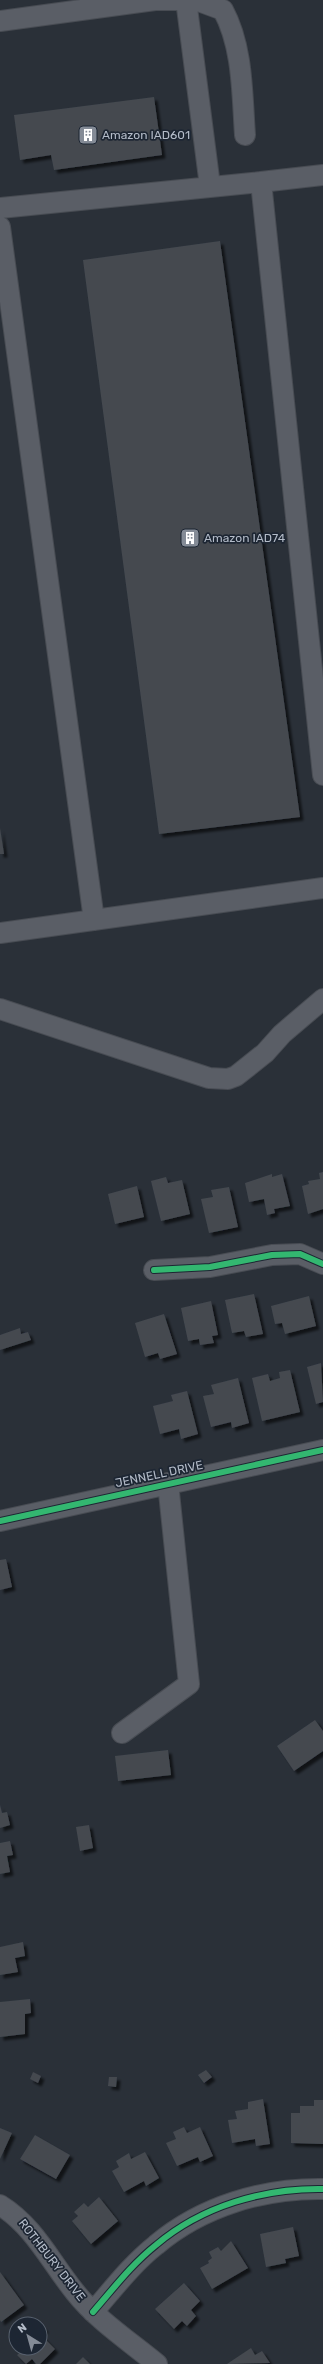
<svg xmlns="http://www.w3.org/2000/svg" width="323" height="2364" viewBox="0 0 323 2364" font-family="Rubik,sans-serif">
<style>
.building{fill:#444950;filter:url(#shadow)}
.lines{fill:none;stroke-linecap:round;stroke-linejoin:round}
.minor-casing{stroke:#484c53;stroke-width:22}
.minor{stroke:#5a5e66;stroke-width:20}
.cycleway-casing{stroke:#1d2633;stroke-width:8}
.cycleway{stroke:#33b770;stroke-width:6}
.labels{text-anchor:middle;stroke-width:3.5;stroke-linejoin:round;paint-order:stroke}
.poi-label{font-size:12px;fill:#b4bcc9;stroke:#1d2633;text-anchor:start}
.street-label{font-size:12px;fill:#b4bcc9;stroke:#1d2633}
</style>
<defs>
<filter id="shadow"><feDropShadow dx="3.5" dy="3.5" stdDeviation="1" flood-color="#0009"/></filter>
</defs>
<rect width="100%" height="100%" fill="#2a3038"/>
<!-- building -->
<path class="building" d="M154 97 162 155 54 170 51 155 20 160 14 115Z
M220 241 300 817 159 834 83 260Z
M0 828 4 854H0Z
M323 1172V1209L308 1214 302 1186 309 1184 308 1181 320 1179 319 1173Z
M272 1174V1177L282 1174 290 1206 274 1209 275 1213 267 1215 264 1199 249 1202 245 1183Z
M166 1177 168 1183 182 1180 190 1214 161 1221 151 1181Z
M137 1186 144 1217 115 1224 108 1194Z
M229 1187 238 1227 209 1233 201 1199 213 1197 211 1190Z
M254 1294 263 1334 246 1337 244 1331 232 1333 225 1300Z
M309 1296 316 1326 285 1334 282 1323 275 1324 271 1306Z
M211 1301 218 1335 212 1336 214 1343 200 1345 199 1339 188 1341 181 1308Z
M164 1314 177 1354 160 1359 158 1353 145 1357 135 1323Z
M20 1328 21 1334 28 1332 31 1340 0 1350V1335Z
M321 1363 323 1402 316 1404 307 1367Z
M290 1370 300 1412 262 1421 252 1378 268 1374 270 1381 280 1378 279 1372Z
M238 1378 249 1423 232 1428 231 1422 211 1427 203 1396 214 1394 211 1385Z
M187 1391 198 1434 181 1439 179 1429 160 1434 153 1406 173 1401 171 1395Z
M6 1559 12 1587 0 1590V1560Z
M315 1720 323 1731V1751L294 1771 277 1746Z
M168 1750 171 1775 118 1781 115 1756Z
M0 1805 2 1813 7 1812 10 1825 0 1828Z
M89 1825 93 1848 80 1851 76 1827Z
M10 1841 13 1855 7 1856 10 1872 0 1874V1843Z
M23 1942 25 1956 15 1958 18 1972 0 1975V1947Z
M30 1999 31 2013 25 2014V2034L0 2037V2002Z
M206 2070 212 2077 204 2083 198 2075Z
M33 2072 41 2076 38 2083 30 2079Z
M109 2077H117L116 2087 108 2086Z
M263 2099 270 2144 256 2146 255 2139 232 2143 228 2120 237 2119 235 2111 248 2109V2102Z
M314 2100H323V2144L291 2143V2113H300V2106H314Z
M184 2127 187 2133 200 2127 213 2156 200 2162 198 2157 177 2166 166 2143 176 2139 173 2132Z
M0 2128 12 2133 0 2159Z
M35 2135 70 2155 56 2179 20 2159Z
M145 2152 159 2178 146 2186 144 2181 124 2192 112 2171 119 2167 116 2161 129 2153 131 2159Z
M99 2197 118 2221 91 2244 72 2221 78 2216 74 2212 84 2203 88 2207Z
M293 2227 299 2256 285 2259 286 2263 266 2267 260 2234Z
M231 2241 248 2268 212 2289 200 2268 209 2263 208 2261 212 2258 209 2252 218 2247 221 2251Z
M0 2272 24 2305 1 2322 0 2320Z
M184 2283 200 2301 191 2310 196 2316 187 2326 182 2321 174 2329 155 2309Z
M34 2318 45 2329 40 2334 55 2349 40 2364H36L32 2359 26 2364 17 2355 22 2351 19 2348H40V2324H28Z
M251 2348 255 2355 262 2351 270 2363 227 2364Z
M83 2357 90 2364H76Z"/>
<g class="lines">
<defs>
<path id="minor" d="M186 0 210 186
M0 21 155 0H196L223 10C243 47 242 93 245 135
M261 182 323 175
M0 208 261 182 323 775
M0 227 94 920
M0 933 323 888
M0 1009 209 1078 228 1079 236 1076 265 1053 282 1034 323 999
M154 1270 210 1267 272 1255 300 1254 323 1264
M0 1521 323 1450
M122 1733 189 1684 168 1483
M0 2205C34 2226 50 2261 75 2292 97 2320 129 2341 157 2364
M93 2312C113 2289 132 2264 156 2245 202 2206 264 2188 323 2189"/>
</defs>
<!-- minor casing -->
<use href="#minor" class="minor-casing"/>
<!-- minor -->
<use href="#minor" class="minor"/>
<defs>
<path id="cycleway" d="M154 1270 210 1267 272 1255 300 1254 323 1264
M0 1521 323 1450
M93 2312C113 2289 132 2264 156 2245 202 2206 264 2188 323 2189"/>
</defs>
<!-- cycleway casing -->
<use href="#cycleway" class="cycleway-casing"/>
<!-- cycleway -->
<use href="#cycleway" class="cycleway"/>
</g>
<!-- icons -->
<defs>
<symbol id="building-square" viewBox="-11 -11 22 22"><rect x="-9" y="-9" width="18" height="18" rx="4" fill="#848b96" stroke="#1d2633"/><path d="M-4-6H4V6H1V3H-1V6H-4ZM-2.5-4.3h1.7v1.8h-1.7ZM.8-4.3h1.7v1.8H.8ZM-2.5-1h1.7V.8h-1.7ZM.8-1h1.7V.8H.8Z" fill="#fff"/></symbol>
</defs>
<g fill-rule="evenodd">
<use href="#building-square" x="77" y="124" width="22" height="22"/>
<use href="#building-square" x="179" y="527" width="22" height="22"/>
</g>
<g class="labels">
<!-- poi labels -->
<g class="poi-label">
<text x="102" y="139">Amazon IAD601</text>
<text x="204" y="542">Amazon IAD74</text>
</g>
<!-- street labels -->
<g class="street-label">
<text transform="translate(159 1474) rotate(-12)" y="4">JENNELL DRIVE</text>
<text transform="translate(52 2260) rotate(52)" y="4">ROTHBURY DRIVE</text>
</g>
</g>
<!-- north arrow -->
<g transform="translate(28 2336) rotate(323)"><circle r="19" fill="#1d2633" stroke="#59626f"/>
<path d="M0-3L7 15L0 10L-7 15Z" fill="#848b96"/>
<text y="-6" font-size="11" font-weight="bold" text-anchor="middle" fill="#b4bcc9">N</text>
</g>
</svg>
